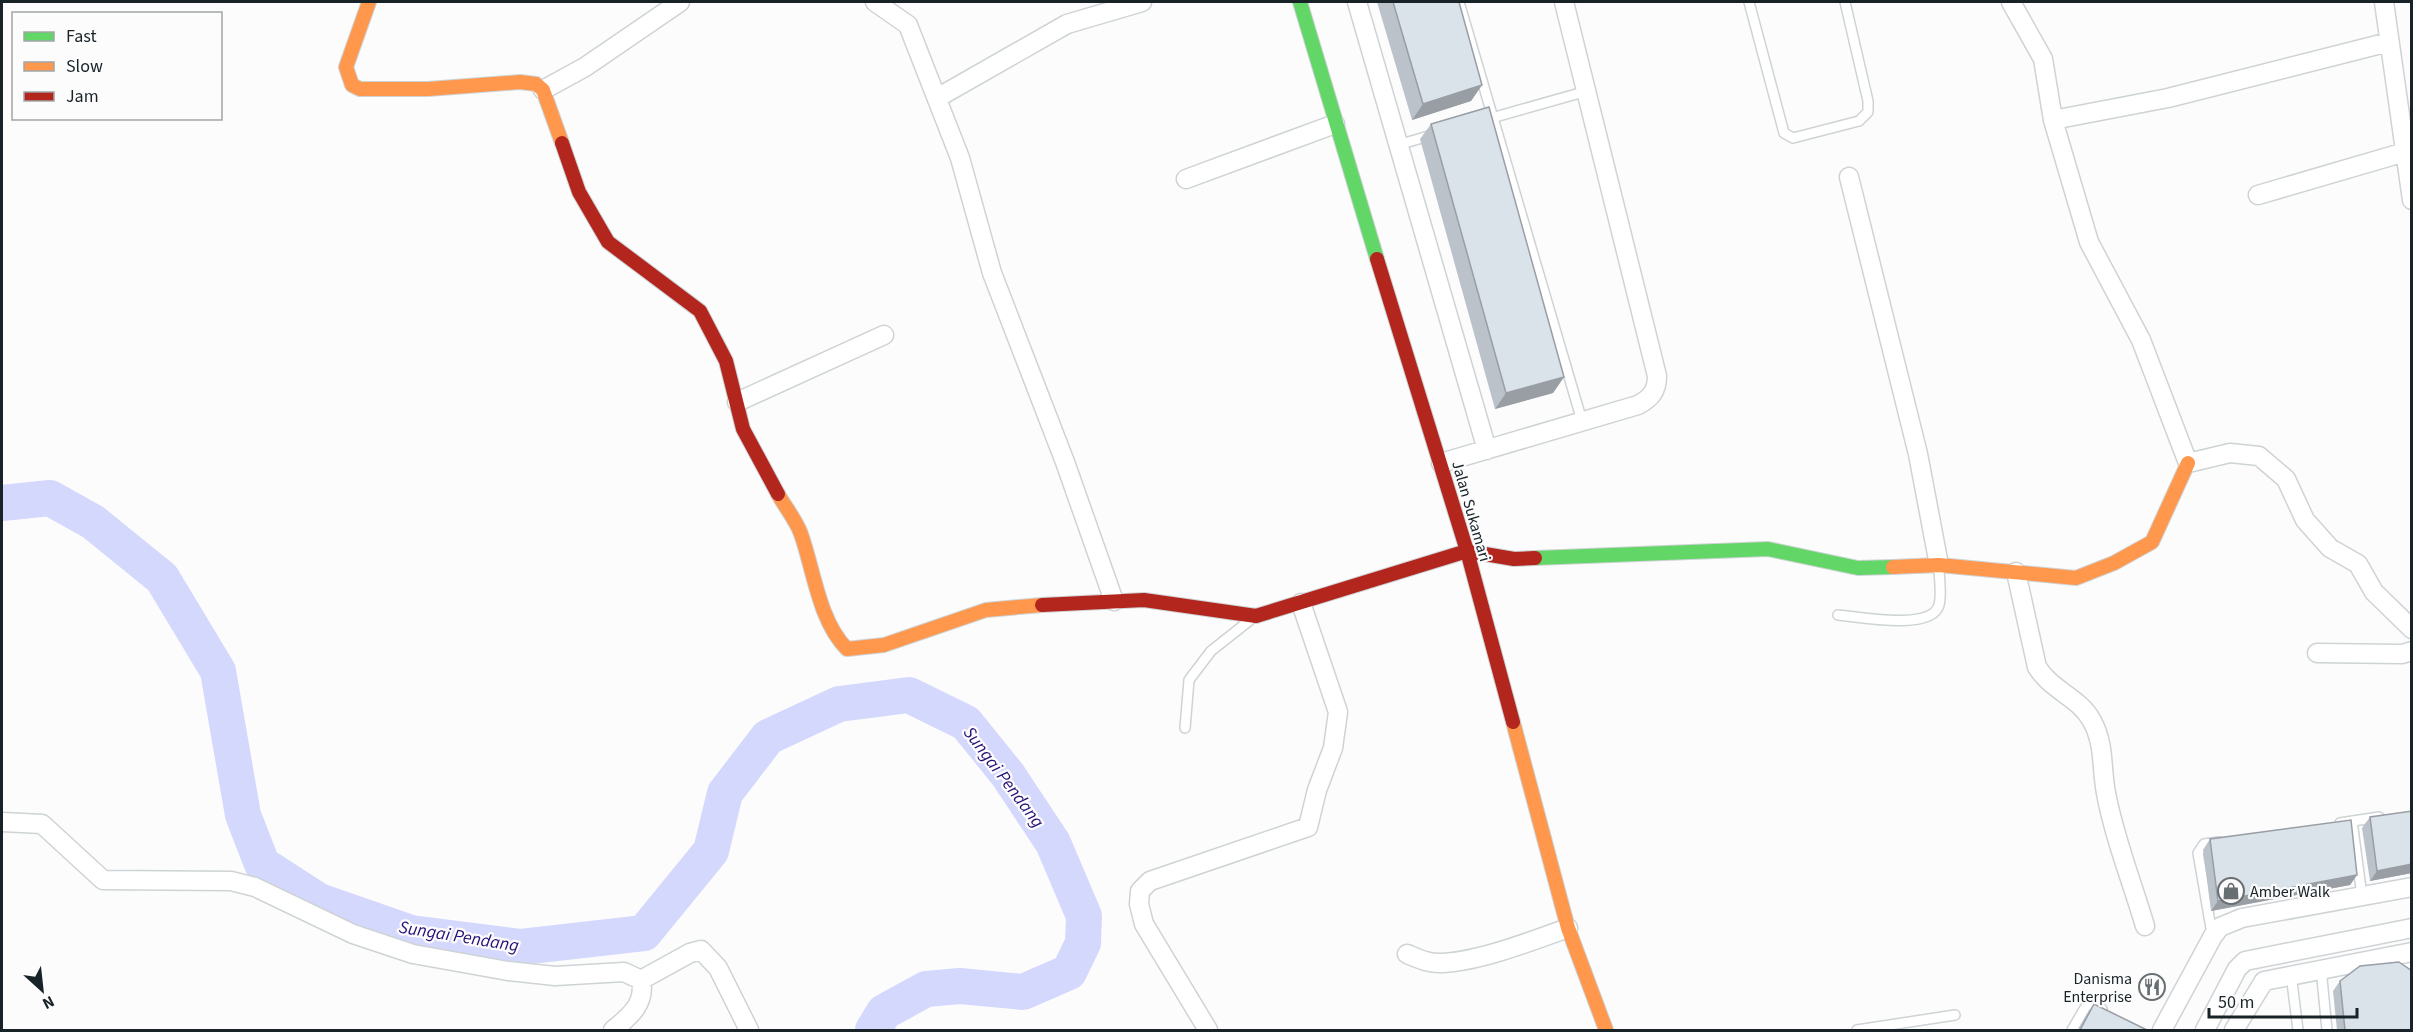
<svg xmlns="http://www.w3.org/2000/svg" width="2413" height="1032" viewBox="0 0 2413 1032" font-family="'Source Sans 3',sans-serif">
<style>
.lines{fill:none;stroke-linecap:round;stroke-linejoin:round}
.river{stroke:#d5d8fd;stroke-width:36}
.lane-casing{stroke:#ced3d5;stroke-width:12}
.street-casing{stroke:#ced3d5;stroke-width:21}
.fast-casing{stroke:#ced3d5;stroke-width:16}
.slow-casing{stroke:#ced3d5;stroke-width:16}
.jam-casing{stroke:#ced3d5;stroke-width:16}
.lane{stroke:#fff;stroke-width:9}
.street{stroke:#fff;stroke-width:18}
.fast{stroke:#63d668;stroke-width:14}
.slow{stroke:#ff974d;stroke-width:14}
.jam{stroke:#b3261e;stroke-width:14}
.wall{fill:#bbc2c9}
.shaded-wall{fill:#999ea4}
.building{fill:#dae2ea;stroke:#999ea4;stroke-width:1.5}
.labels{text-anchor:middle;stroke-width:4.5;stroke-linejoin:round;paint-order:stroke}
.street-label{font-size:16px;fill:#182328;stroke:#fcfcfc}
.poi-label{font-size:16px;fill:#182328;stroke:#fcfcfc;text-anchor:start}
.water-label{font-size:18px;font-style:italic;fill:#261076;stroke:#fcfcfc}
</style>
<rect width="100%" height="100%" fill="#fcfcfc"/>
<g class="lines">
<!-- river -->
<path class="river" d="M2 503 50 498 93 522 162 578 218 671 243 815 262 864 319 901 411 933 521 947 644 933 711 851 725 793 768 737 839 704 909 695 966 723 1008 775 1053 843 1084 916 1083 943 1069 972 1023 992 960 986 926 989 884 1012 873 1030"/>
<defs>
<path id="lane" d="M1459 2 1582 421
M1749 2 1784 133 1793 138 1859 121 1868 112V101L1845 2
M1488 119 1587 91
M1398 145 1432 135
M1838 615C1860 617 1932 631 1939 605 1942 594 1939 579 1939 567
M1185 728 1189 680 1211 651 1249 621
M2352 821 2362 896
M2340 823 2379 817
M2212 934 2198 853 2204 844 2219 842
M2321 968 2327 1030
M2291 974 2298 1030
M1857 1030 1955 1015
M2072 1030 2086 1006 2092 1004 2102 1009"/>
<path id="street" d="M875 2 908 25 960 158 992 273 1065 462 1114 601
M1357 2 1487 450
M2011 2 2043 59 2053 120 2089 242 2141 340 2188 463 2230 453 2259 456 2286 479 2305 520 2330 548 2358 564 2374 592 2412 629
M2384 2 2412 200
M543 90 585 67 680 2
M937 98 1067 24 1142 2
M2053 120 2168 98 2389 42
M1849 177 1918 454 1939 565
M1186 179 1335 124
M2258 195 2405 152
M737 402 884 335
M1441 463 1638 405C1651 398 1657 391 1657 376L1564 2
M2016 572 2037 667C2052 691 2079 697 2092 721 2105 745 2101 767 2106 793 2114 837 2132 882 2145 926
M2317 653 2402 654 2412 651
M2 822 42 824 103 880 231 881 255 887 353 934 413 954 508 971 555 976 624 972 641 980C646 1004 629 1017 613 1030
M1407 954C1419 959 1430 964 1443 963 1480 961 1532 941 1568 928
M641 980 690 953 701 950 718 968 749 1030
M1208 1030 1144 924 1139 904 1140 891 1150 881 1308 827 1317 790 1333 748 1338 712 1301 603
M2162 1030 2213 936 2220 927 2242 918 2412 887
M2205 1030 2237 969 2245 961 2412 928
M2234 1030 2264 981 2412 952"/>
<path id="fast" d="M1300 2 1377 259
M1535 558 1768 549 1858 568 1893 567"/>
<path id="slow" d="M369 2 346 67 352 85 360 89H428L520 82 536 84 543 90 562 143
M778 494C785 507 796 520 801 534 814 571 819 621 847 649L884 645 986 610 1042 605
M1893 567 1939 565 2076 578 2114 563 2152 542 2188 463
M1513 722 1568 928 1606 1030"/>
<path id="jam" d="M562 143 579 192 608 242 700 311 726 361 743 429 778 494
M1377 259 1467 551 1513 722
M1042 605 1144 600 1256 616 1467 551 1514 559 1535 558"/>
</defs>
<!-- lane casing -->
<use href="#lane" class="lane-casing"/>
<!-- street casing -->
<use href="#street" class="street-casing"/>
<!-- fast casing -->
<use href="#fast" class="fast-casing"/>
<!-- slow casing -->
<use href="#slow" class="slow-casing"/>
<!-- jam casing -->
<use href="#jam" class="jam-casing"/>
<!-- lane -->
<use href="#lane" class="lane"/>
<!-- street -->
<use href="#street" class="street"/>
<!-- fast -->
<use href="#fast" class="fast"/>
<!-- slow -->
<use href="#slow" class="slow"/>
<!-- jam -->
<use href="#jam" class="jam"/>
</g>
<!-- wall -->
<path class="wall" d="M1377 2H1459L1482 85 1471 101 1412 120Z
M1431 124 1564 377 1553 393 1495 409 1420 139Z
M2412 811V873L2370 881 2362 828 2370 817Z
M2210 839 2357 875 2350 885 2211 911 2203 850Z
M2340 981 2412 1030H2337L2333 991Z
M2094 1004 2147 1030H2078L2087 1014Z"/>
<!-- shaded-wall -->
<path class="shaded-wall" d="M1482 85 1471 101 1412 120 1423 104Z
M1564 377 1553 393 1495 409 1506 393Z
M2412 864V873L2370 881 2377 871Z
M2357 875 2350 885 2211 911 2218 901Z"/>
<!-- building -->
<path class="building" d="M1393 2H1459L1482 85 1423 104Z
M1489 107 1564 377 1506 393 1431 124Z
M2412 811V864L2377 871 2370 817Z
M2351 820 2357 875 2218 901 2210 839Z
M2399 962 2412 971V1030H2345L2340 981 2360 966Z
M2094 1004 2147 1030H2080Z"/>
<!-- icons -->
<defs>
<symbol id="shop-ring" viewBox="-11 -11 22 22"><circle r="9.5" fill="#fcfcfc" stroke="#686f72" stroke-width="1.5"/><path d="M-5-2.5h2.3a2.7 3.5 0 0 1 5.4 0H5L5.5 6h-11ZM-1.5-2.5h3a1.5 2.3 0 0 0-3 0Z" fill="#686f72"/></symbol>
<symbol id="restaurant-ring" viewBox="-11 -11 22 22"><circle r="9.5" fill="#fcfcfc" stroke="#686f72" stroke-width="1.5"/><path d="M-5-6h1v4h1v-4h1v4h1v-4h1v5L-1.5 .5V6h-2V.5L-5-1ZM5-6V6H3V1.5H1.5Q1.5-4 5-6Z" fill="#686f72"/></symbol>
</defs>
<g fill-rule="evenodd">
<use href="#shop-ring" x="2216" y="876" width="30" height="30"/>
<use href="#restaurant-ring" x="2137" y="972" width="30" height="30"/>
</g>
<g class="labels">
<!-- street labels -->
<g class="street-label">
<text transform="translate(1472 511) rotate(74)" y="6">Jalan Sukamari</text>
</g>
<!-- poi labels -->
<g class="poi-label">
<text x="2250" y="897">Amber Walk</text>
<text x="2132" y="984" text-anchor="end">Danisma<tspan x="2132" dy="18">Enterprise</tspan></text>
</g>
<!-- water labels -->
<g class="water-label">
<text transform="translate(1004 777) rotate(53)" y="6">Sungai Pendang</text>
<text transform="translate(459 936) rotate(9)" y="6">Sungai Pendang</text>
</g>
</g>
<!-- border -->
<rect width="2413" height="1032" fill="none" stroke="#182328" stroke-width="6"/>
<!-- legend -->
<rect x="12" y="12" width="210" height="108" fill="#fcfcfc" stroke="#a1a5a7" stroke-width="1.5"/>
<rect x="24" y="32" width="30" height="9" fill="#63d668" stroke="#a1a5a7" stroke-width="1.5"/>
<text x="66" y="42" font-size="18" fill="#182328">Fast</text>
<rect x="24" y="62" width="30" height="9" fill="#ff974d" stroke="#a1a5a7" stroke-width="1.5"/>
<text x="66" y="72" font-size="18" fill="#182328">Slow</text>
<rect x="24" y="92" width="30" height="9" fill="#b3261e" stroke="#a1a5a7" stroke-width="1.5"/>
<text x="66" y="102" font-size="18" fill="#182328">Jam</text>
<!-- north arrow -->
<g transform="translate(42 990) rotate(153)" stroke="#fcfcfc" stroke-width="4.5" paint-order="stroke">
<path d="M0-4.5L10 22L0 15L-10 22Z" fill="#182328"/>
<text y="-9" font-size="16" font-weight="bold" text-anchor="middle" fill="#182328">N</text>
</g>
<!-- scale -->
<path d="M2209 1008v9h148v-9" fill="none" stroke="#182328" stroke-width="3"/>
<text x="2218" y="1008" font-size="18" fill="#182328" stroke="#fcfcfc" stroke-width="4.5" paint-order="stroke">50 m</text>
</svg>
